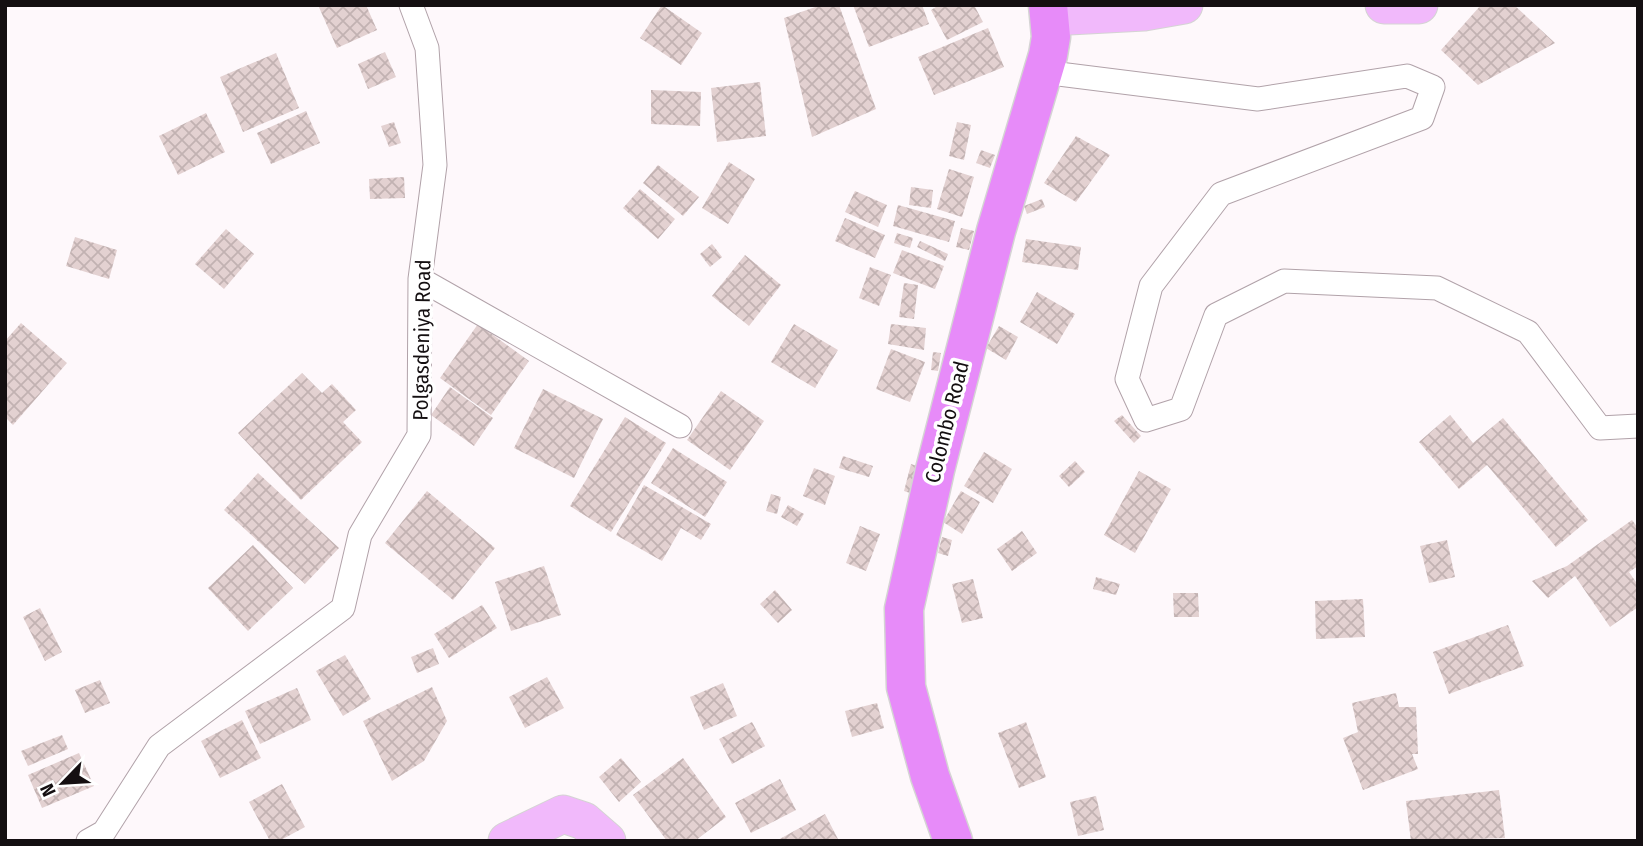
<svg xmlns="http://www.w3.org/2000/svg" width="1643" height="846" viewBox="0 0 1643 846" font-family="'Fira Sans Condensed',sans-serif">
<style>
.building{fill:url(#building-cross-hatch)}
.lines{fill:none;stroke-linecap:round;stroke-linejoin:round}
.street-casing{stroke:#b1a2a9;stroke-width:25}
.primary-casing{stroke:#d5d4d4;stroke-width:39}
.highway-casing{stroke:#d5d4d4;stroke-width:41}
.street{stroke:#fff;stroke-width:23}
.primary{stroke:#f1b9fb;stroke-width:37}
.highway{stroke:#e78bf9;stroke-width:38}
.labels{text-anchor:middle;stroke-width:7;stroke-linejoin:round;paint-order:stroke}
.street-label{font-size:21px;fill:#140f11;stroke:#fff}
</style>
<defs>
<pattern id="building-cross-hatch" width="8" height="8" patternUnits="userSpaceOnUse" patternTransform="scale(1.75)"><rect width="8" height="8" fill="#e3d1d1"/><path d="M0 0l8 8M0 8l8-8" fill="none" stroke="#c2b2b2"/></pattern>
</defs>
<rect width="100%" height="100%" fill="#fef8fb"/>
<!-- building -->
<path class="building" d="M318 5H366L377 30 337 48Z
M662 5 702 33 681 65 640 38Z
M821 5H839L876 109 812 137 784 18Z
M853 5H922L929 24 869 47Z
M939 5H974L983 22 947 40 931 10Z
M1481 5H1514L1555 43 1478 85 1441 50Z
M988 28 1004 67 934 95 918 57Z
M385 52 396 77 368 89 358 64Z
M276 53 299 108 243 132 220 77Z
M760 82 766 136 717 142 711 88Z
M651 90 701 92 700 126 651 124Z
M306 111 320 143 271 164 257 133Z
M206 113 225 152 178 175 159 136Z
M394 122 401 143 389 147 381 126Z
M957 122 971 125 964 160 949 156Z
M1076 136 1110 155 1076 202 1044 183Z
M981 150 995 155 990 168 976 163Z
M729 162 755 179 728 224 702 208Z
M658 165 699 197 683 216 643 183Z
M949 169 974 177 962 217 937 209Z
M404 177 405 198 370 199 369 179Z
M911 187 933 190 931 208 909 205Z
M640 189 675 219 658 239 623 208Z
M855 191 887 205 878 227 845 212Z
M1042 199 1045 207 1027 214 1024 206Z
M898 205 955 221 949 242 893 226Z
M845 218 885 235 875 258 835 241Z
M961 228 974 231 969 250 956 247Z
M226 229 254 254 224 289 195 264Z
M897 233 913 238 910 248 894 243Z
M75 237 117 250 109 279 66 266Z
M1026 239 1081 247 1078 270 1022 262Z
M920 241 948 254 945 261 917 247Z
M712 244 722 257 710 267 700 254Z
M902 250 944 266 935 289 893 273Z
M745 255 781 285 749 326 712 296Z
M870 267 891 275 879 306 859 298Z
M904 283 918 285 914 319 899 317Z
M1037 292 1075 314 1057 344 1020 322Z
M21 323 67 363 13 425 5 417V341Z
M478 324 529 361 491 415 440 378Z
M794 324 838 350 815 388 771 362Z
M891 324 926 328 924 350 888 344Z
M999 326 1018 337 1006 360 986 348Z
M891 349 925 362 910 402 876 389Z
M933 352 941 353 938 371 931 370Z
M302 373 322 393 332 384 356 410 343 422 362 442 301 500 238 433Z
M450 387 493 418 474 446 431 415Z
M543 389 603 419 574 478 514 448Z
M721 391 764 421 730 470 687 440Z
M1122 415 1141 436 1134 443 1114 421Z
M1450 415 1473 443 1503 418 1588 520 1556 547 1487 465 1459 489 1419 442Z
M625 417 666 443 611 532 570 506Z
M673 448 727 482 705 517 651 483Z
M984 452 1012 469 993 503 964 486Z
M843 456 873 466 869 477 839 468Z
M1075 461 1085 472 1069 487 1059 476Z
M911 464 920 467 913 494 904 491Z
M814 468 835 476 825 505 803 496Z
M1139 471 1171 489 1135 553 1104 535Z
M258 473 339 548 305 584 224 510Z
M644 485 711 524 701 540 681 528 662 561 616 535Z
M427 491 495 548 453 600 385 543Z
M961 491 980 502 962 534 943 522Z
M771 494 781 497 777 514 766 511Z
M788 505 804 514 797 526 781 517Z
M1632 520 1638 528V566L1629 572 1638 585V607L1610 627 1575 576 1548 598 1532 581 1567 566Z
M860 526 880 534 866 571 846 563Z
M1022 531 1037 553 1012 571 997 549Z
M942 537 952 540 948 556 938 553Z
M1447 540 1455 577 1429 583 1420 546Z
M253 545 293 588 248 631 208 588Z
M544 566 561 615 511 631 495 582Z
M1096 577 1120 584 1116 595 1093 589Z
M973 579 983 618 962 623 952 584Z
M775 590 792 610 778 623 760 604Z
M1173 593H1198L1199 617H1174Z
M1363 599 1365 637 1316 639 1315 601Z
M482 605 497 628 449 658 434 634Z
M40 608 62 652 45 661 23 617Z
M1508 625 1524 666 1449 694 1433 652Z
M433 648 439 664 417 673 411 657Z
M345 655 371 699 343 716 316 671Z
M547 677 564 708 525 728 509 697Z
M100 680 110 703 85 713 75 690Z
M723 683 737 716 704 730 690 697Z
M432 687 447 721 424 761 392 781 363 721Z
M297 688 311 720 260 744 245 711Z
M1396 693 1399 707H1416L1418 754H1412L1418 769 1363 790 1343 738 1358 732 1352 703Z
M877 703 884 728 852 737 845 711Z
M242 720 261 758 220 778 201 741Z
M752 722 765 746 732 764 719 739Z
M1026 722 1046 777 1019 788 998 733Z
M62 735 68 749 28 766 21 751Z
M79 753 94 786 42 808 28 775Z
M621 758 641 782 619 802 599 777Z
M683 758 726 817 695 841H667L633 795Z
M780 779 796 810 751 833 735 803Z
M282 784 305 827 279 841H270L249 802Z
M1499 790 1505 838 1411 841 1406 801Z
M1096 796 1104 830 1078 836 1070 802Z
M825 814 839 841H776Z"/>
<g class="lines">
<defs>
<path id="street" d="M1043 72 1258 99 1407 76 1433 87 1422 118 1221 194 1151 286 1127 379 1146 420 1181 409 1216 315 1284 281 1437 288 1528 332 1600 428 1638 426
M420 279 680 426
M88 841 104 832 159 746 343 608 360 535 419 435 420 279 435 165 427 48 411 5"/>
<path id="primary" d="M1384 5H1419
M1050 17 1144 12 1184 5
M507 841 563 814 584 821 607 841"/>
<path id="highway" d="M953 841 930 776 906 687 904 609 935 470 996 231 1048 55 1051 37 1048 5"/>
</defs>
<!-- street casing -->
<use href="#street" class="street-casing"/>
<!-- primary casing -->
<use href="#primary" class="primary-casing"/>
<!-- highway casing -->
<use href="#highway" class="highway-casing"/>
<!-- street -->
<use href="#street" class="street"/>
<!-- primary -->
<use href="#primary" class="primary"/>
<!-- highway -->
<use href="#highway" class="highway"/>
</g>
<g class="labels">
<!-- street labels -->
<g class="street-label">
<text transform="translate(422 340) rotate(-89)" y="7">Polgasdeniya Road</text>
<text transform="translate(947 422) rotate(-76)" y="7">Colombo Road</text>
</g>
</g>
<!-- border -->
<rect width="1643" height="846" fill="none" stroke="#140f11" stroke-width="14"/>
<!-- north arrow -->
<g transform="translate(63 783) rotate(245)" stroke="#ffffff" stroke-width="5" paint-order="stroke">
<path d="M0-5L12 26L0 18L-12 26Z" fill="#140f11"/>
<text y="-10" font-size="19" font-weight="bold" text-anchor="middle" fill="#140f11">N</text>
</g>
</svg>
